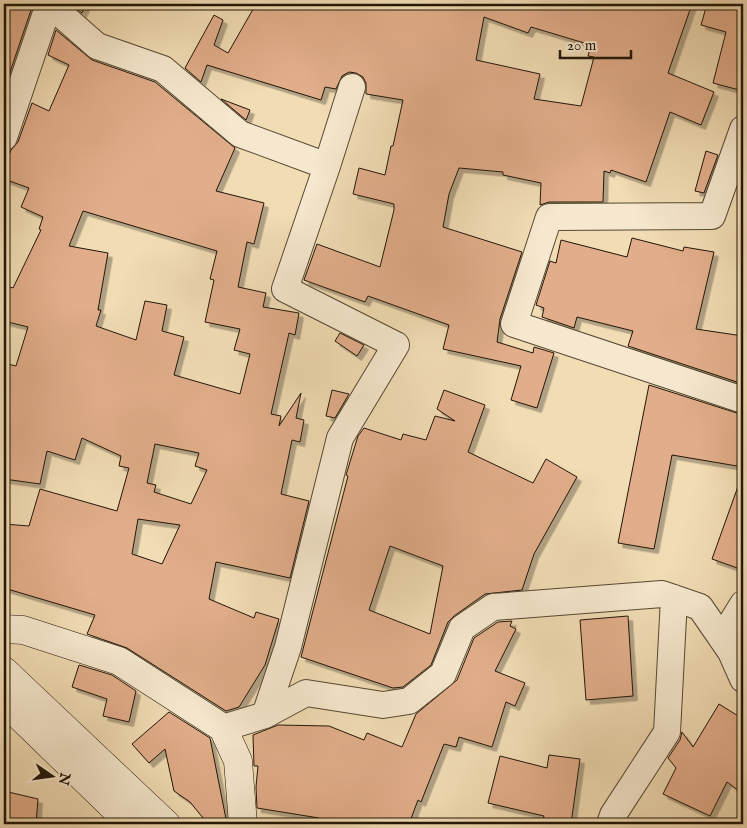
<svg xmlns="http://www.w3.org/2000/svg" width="747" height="828" viewBox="0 0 747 828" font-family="'IM FELL English',serif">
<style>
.building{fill:#e1ad8a;stroke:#211607;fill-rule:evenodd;filter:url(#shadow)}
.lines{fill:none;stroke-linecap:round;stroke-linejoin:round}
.street-casing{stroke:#554832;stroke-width:28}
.secondary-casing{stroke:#211607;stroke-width:29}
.street{stroke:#f6e8ce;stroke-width:26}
.secondary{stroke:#f6e8ce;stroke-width:28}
</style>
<defs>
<filter id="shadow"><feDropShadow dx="4.5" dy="4.5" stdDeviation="0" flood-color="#0004"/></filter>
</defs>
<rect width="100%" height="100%" fill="#f1dcb4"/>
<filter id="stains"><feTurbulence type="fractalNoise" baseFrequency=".004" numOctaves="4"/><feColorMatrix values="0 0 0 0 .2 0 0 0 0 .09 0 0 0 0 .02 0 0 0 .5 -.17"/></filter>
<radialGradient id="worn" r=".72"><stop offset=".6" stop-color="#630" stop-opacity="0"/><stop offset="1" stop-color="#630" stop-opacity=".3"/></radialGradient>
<!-- building -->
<path class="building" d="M4 4H33L7 81H4Z
M71 4H86L82 13Z
M256 4H692L668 73 714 92 701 125 670 112 646 182 611 170 610 173 604 171 603 202H549L540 205 541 183 503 175V172L459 168 449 194 443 227 522 252 500 319 497 342 533 353 534 347 554 353 537 408 511 400 521 366 443 349 449 325 368 296 365 302 304 280 317 244 380 267 394 210V204L353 194 359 168 385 175 391 146H393L403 100 366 94V83L363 77 356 73 349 72 342 76 336 89 325 87 321 100 207 65 201 82 185 68 214 15 223 20 214 45 228 53ZM484 17 528 33 531 27 591 45 588 56 594 57 581 106 534 99 540 74 476 60Z
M707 4H743V91L713 83 726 32 701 25Z
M56 30 92 60 155 82 235 148 216 191 264 203 254 244 247 242 238 287 266 293 263 307 299 313 295 335 289 333 271 414 281 416 279 426 301 393 296 418 304 420 300 442 292 440 281 494 309 501 290 578 216 562 209 599 254 618 256 612 279 619 265 665 239 707 226 711 127 648 87 634 95 615 4 588V524L29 526 40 489 117 511 129 468 119 466 121 456 82 438 75 460 47 451 40 484 4 479V379L8 364 16 366 28 327 4 321V285L13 288 41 230 39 229 43 217 21 207 29 188 4 179V168L11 150 18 142 32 103 49 111 69 65 48 55ZM83 211 217 251 210 279 214 280 205 322 240 329 234 350 250 354 240 394 174 375 184 337 162 331 167 305 145 301 136 340 96 326 101 310H98L108 253 69 246ZM155 444 199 453 195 466 207 470 191 504 154 492 156 485 147 483ZM138 519 180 525 162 564 132 554Z
M221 99 250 110 246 120Z
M706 151 718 155 704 193 695 191Z
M632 238 683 251 684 247 714 252 696 329 743 336V384L628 346 633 331 577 317 574 328 542 317 544 308 536 305 550 261 556 263 561 240 627 257Z
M340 333 364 345 357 356 335 341Z
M649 385 743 415V467L672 455 654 549 618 543Z
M332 390 349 394 335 418 326 416Z
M444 390 485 405 468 452 533 483 546 459 577 477 534 554 522 590 485 594 454 616 448 622 431 665 403 687 393 688 301 657 348 476 346 475 358 436 364 428 401 440 403 434 426 440 435 416 455 421 437 409ZM390 546 443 566 430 634 369 610Z
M741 478H743V570L712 559Z
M628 616 633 696 586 700 580 620Z
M512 621 510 626 516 629 495 671 525 683 515 706 506 702 492 747 459 737 456 747 444 744 421 802 418 800 409 824H317L319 818 257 808 256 787 258 766H254L253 735 278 725 329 726 364 740 367 733 402 747 416 714 457 680 474 638 498 622Z
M79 665 112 675 136 691 129 722 103 716 107 699 72 687Z
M719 704 743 719V794L727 782 710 816 663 794 676 768 668 758 680 740 682 732 693 747Z
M169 712 210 738 227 824H208L190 802 174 791 165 749 149 763 132 744Z
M549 755 580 759 571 824H542L544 816 488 803 500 756 547 768Z
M4 791 38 799 36 824H4Z"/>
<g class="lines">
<defs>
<path id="street" d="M49 4 97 46 163 69 240 134 327 166 352 87
M743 129 712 216 549 217 514 324 743 400
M4 137 49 4
M722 638 743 604
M265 715 288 647 340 438 396 345 285 289 327 166
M223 728 265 715 306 693 383 705 409 701 443 674 462 628 493 607 662 594 700 607 731 652 743 679
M610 824 613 815 667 732 674 598"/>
<path id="secondary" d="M4 629 23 630 119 661 223 728 238 761 243 824
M4 671 166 824
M4 701 131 824"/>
</defs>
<!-- street casing -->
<use href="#street" class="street-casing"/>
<!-- secondary casing -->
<use href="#secondary" class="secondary-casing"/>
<!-- street -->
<use href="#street" class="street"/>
<!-- secondary -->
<use href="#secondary" class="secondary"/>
</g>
<!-- margin -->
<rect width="747" height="828" fill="none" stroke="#f1dcb4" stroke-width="20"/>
<rect x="5" y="5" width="737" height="818" fill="none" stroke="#211607" stroke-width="2.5"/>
<rect x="10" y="10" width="727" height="808" fill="none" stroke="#211607"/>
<!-- north arrow -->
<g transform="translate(52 776) rotate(103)" stroke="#f6e8ce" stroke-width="4" paint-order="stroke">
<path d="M0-4L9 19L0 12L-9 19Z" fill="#211607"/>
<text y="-8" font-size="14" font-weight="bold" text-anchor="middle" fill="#211607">N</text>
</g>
<!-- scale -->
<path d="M560 50v8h71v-8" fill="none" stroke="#211607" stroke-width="2.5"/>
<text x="567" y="50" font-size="15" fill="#211607" stroke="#f6e8ce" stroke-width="4" paint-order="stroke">20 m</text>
<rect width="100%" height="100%" filter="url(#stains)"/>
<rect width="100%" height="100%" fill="url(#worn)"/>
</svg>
